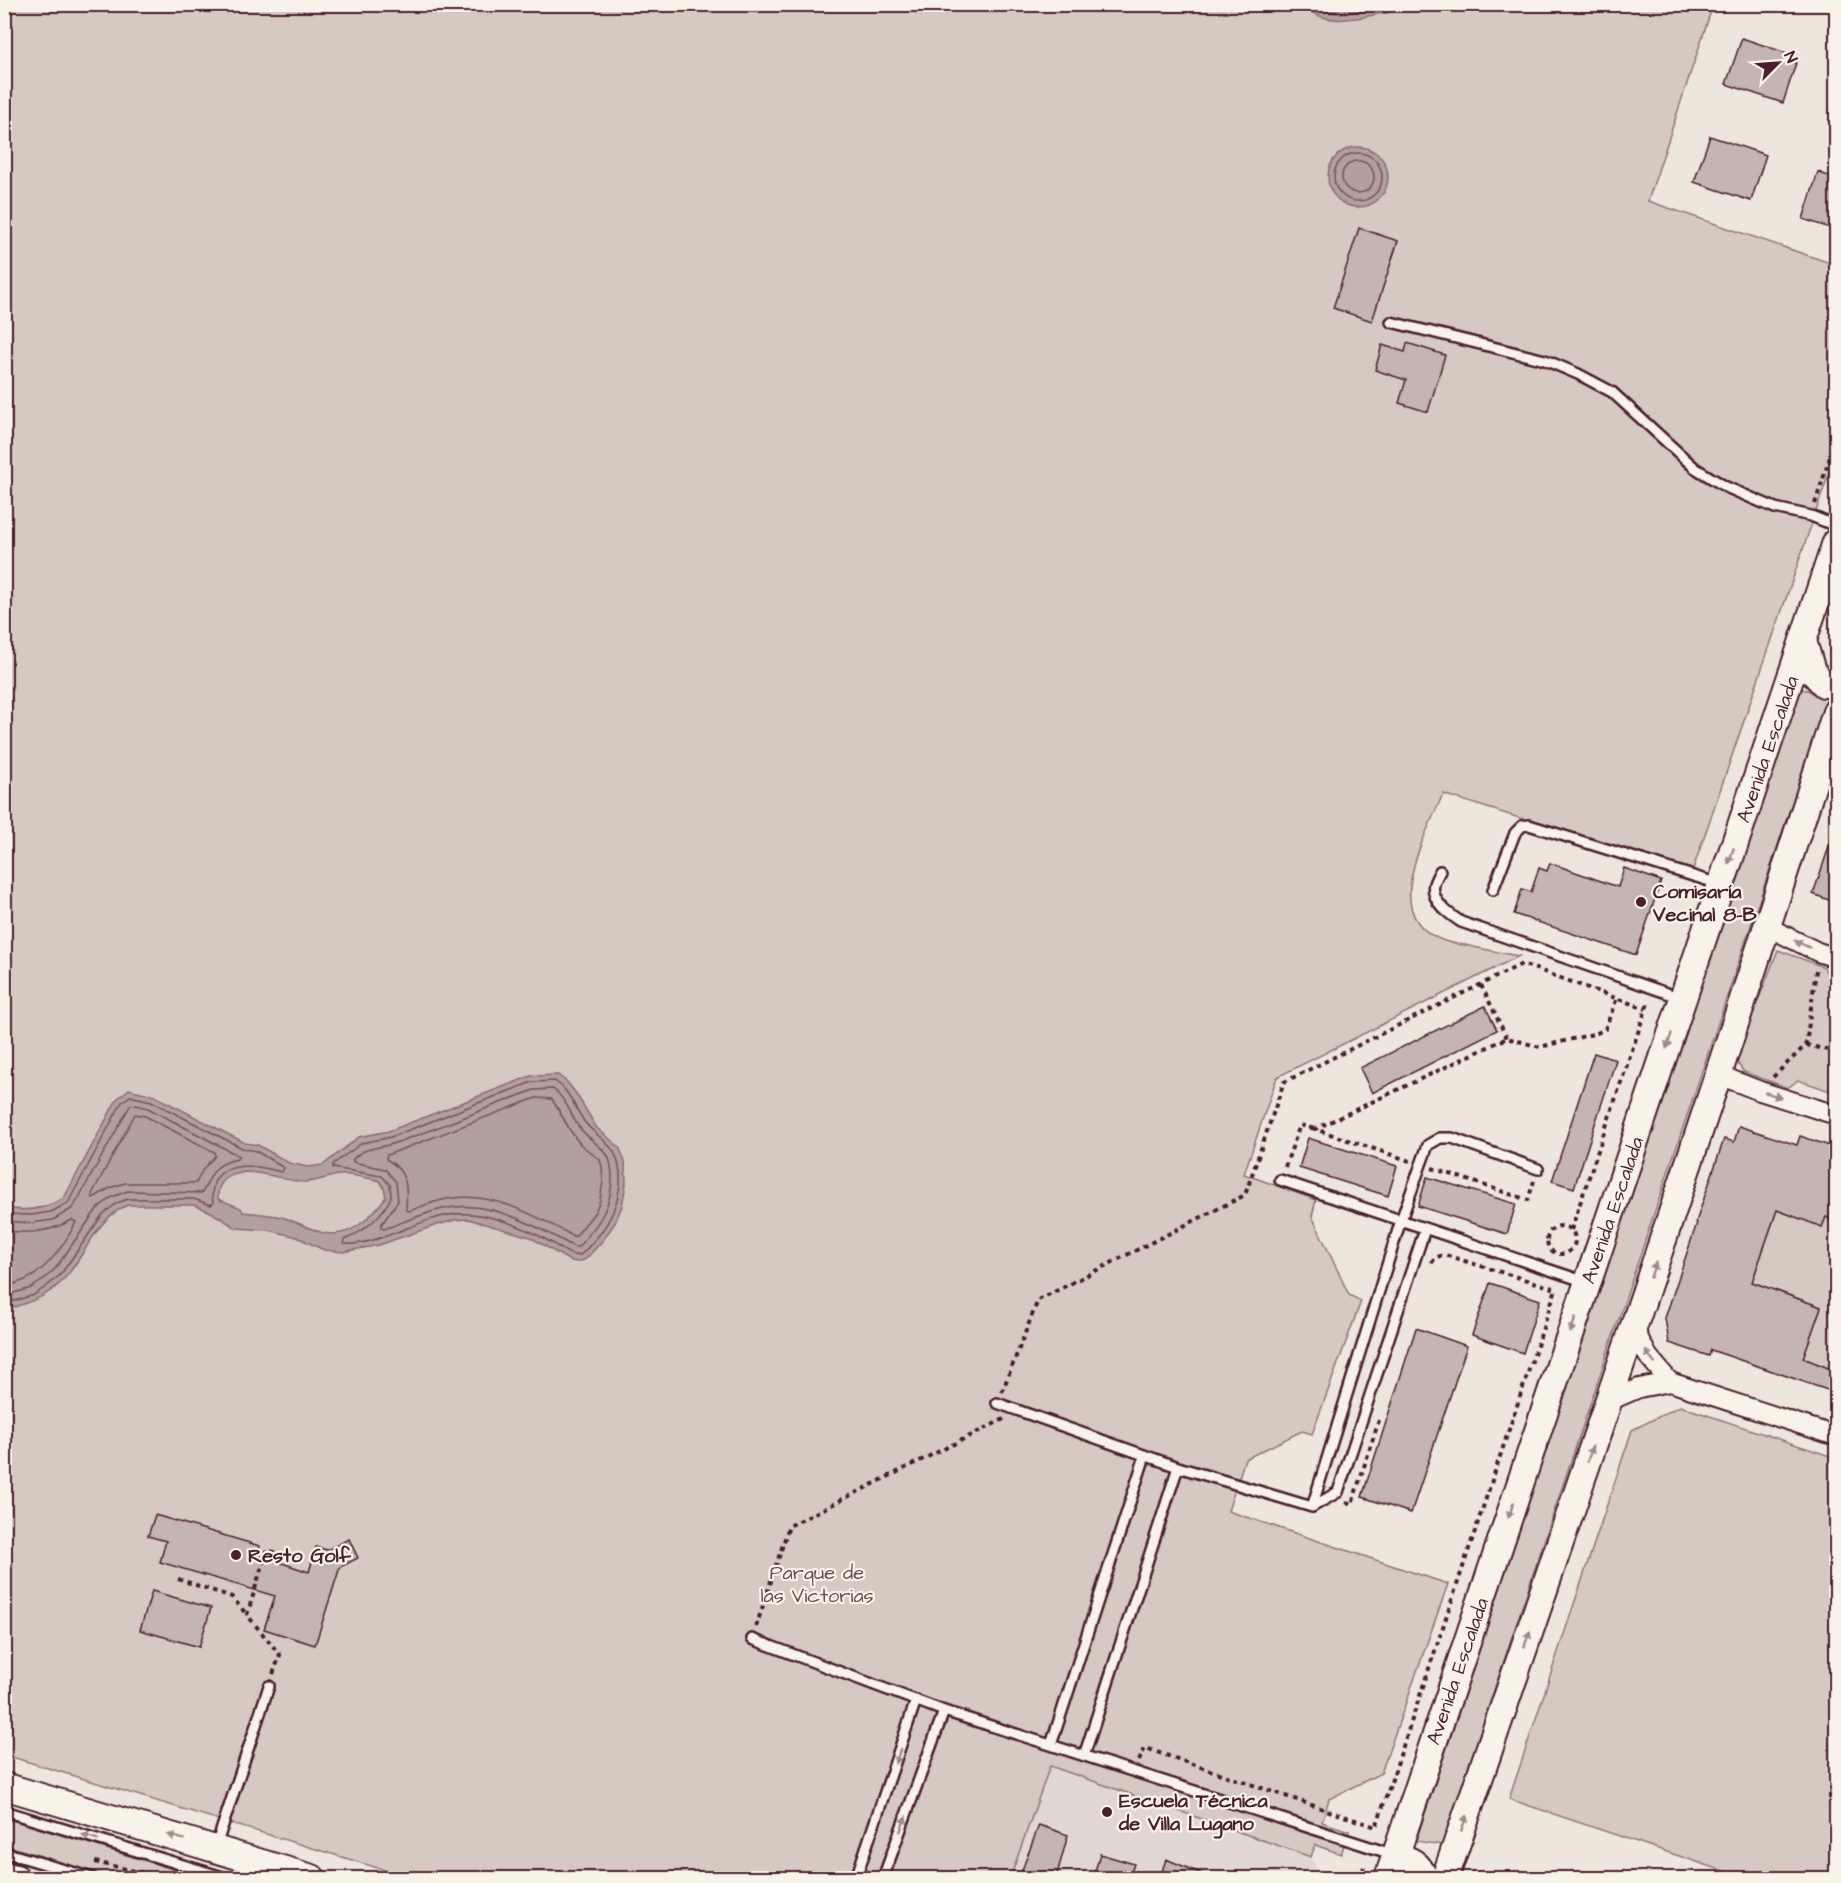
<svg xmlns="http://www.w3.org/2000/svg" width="1841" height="1883" viewBox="0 0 1841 1883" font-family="'Architects Daughter',sans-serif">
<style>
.built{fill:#e0d7d0}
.green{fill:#d5c9c2;stroke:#907476;stroke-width:1.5}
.water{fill:#b39f9d;stroke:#896c6f;stroke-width:1.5;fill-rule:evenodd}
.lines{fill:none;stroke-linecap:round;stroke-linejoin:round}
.shore{stroke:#745259;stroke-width:1.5}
.building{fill:#c4b5b0;stroke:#4a1f2b;stroke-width:1.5}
.lane-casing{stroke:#4a1f2b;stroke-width:14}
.street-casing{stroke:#4a1f2b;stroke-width:22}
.secondary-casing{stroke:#4a1f2b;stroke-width:30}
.path{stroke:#4a1f2b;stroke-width:4;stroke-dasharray:4.5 4.5;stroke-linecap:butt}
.lane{stroke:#f7f3e8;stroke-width:9}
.street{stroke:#f7f3e8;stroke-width:18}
.secondary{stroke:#f7f3e8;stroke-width:26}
.oneway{fill:#a0898a}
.poi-dot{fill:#4a1f2b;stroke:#f7f3e8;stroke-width:2}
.labels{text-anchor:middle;stroke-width:4.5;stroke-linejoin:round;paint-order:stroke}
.street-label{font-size:20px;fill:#4a1f2b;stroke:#f7f3e8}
.poi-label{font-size:20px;font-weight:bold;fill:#4a1f2b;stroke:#f7f3e8;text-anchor:start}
.park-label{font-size:20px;fill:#6d4a51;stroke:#f7f3e8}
</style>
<rect width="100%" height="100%" fill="#ece6dd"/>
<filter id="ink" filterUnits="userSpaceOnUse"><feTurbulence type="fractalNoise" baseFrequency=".0167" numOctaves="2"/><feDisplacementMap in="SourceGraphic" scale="12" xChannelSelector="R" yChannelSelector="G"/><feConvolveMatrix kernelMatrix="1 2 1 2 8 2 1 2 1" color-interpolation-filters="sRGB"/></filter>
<g filter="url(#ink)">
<!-- built -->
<path class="built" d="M1050 1766 1311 1857 1321 1878H1010Z"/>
<!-- green -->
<path class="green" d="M5 5H1713L1648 201 1836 265V453L1692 872 1443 794C1426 835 1378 916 1442 940 1449 943 1457 944 1465 945 1483 949 1501 953 1519 956L1277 1077 1244 1174 1316 1200 1312 1216 1349 1295 1361 1301 1312 1434 1302 1431 1245 1459 1228 1511 1448 1584 1381 1773 1329 1799 1322 1822 1349 1831 1341 1854 1315 1845 1311 1857 1050 1766 1010 1878H411L5 1755Z
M1799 688 1828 696 1442 1845 1416 1841Z
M1778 950 1824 967 1831 983 1836 985V1093L1798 1080 1788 1088 1744 1072 1735 1060Z
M1777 1210 1822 1226 1826 1217 1836 1221V1371L1803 1358 1821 1307 1752 1282Z
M1680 1406 1836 1458V1878H1725L1727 1872 1509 1799 1632 1430Z
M4 1818H5L202 1878H113L5 1845Z"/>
<!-- water -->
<path class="water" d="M1302 5H1398C1389 16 1386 12 1374 15 1348 20 1323 25 1302 5Z
M1328 177a30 30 0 1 1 60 0a30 30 0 1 1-60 0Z
M558 1075 567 1082 575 1092 597 1128 619 1147 625 1162 626 1184 622 1206 615 1223 603 1240 586 1259 579 1262 570 1261 530 1237 468 1219 455 1220 434 1226 379 1245 343 1252 324 1250 297 1237 269 1230 236 1228 211 1212 194 1205H128C97 1217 86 1254 65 1278 49 1297 27 1303 5 1310V1208C26 1212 46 1209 64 1198L117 1099 129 1089 153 1095 245 1143 258 1145 289 1163 308 1167 323 1165 359 1137 389 1131 531 1076ZM245 1172C266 1172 285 1181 305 1182 316 1182 327 1177 338 1175 350 1173 367 1178 380 1181L384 1188 386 1197C370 1218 349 1241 320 1232 308 1228 297 1222 285 1218 272 1214 257 1214 243 1212L241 1208 218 1199C217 1180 228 1175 245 1172Z"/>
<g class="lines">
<!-- shore -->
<path class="shore" d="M1311 4C1336 21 1359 8 1386 8L1390 4
M1334 177a24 24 0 1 1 48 0a24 24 0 1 1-48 0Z
M1342 177a16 16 0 1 1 32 0a16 16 0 1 1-32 0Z
M555 1081C570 1091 574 1107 584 1121 592 1133 609 1141 615 1154 628 1183 614 1220 593 1242 589 1246 585 1252 580 1255 572 1258 559 1247 552 1243 527 1228 486 1211 457 1214 424 1217 394 1237 361 1243 355 1244 349 1245 343 1244L344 1240C363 1232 382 1217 391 1197L390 1185 382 1176 333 1168V1164L362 1143 391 1137 532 1082Z
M553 1089C566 1098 570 1114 579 1127 587 1138 602 1146 608 1156 611 1162 611 1168 612 1174 613 1205 598 1226 578 1247H574C540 1228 496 1203 456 1207 432 1209 407 1221 384 1229L381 1228V1225L398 1201 396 1182 385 1169 353 1162V1159C365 1146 380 1149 395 1143 442 1127 488 1107 534 1090Z
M536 1098 552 1099 570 1130 580 1144 600 1160 602 1167 603 1182 600 1200 595 1212 576 1236H573C538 1217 496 1193 454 1198 439 1199 423 1206 409 1211L406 1210C407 1188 409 1172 386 1159L387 1155Z
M135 1114 145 1116 214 1152 215 1156 203 1169 196 1183H125L110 1188 93 1198 92 1194Z
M4 1214 31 1215 51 1212 68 1203 122 1102 130 1096 151 1101 242 1148 256 1151 284 1168 281 1172C253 1164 206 1158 213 1203L211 1205 194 1199H128L117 1203 103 1214 61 1274 47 1286 34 1295 4 1304
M4 1221 31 1223 53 1220 73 1208 131 1104 148 1108 239 1156 237 1159C212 1165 213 1173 202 1193L128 1191 112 1197 97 1209 55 1269 43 1280 31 1288 4 1296
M4 1230C28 1235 52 1231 72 1220L76 1222C67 1241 46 1271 27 1279 20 1283 12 1284 4 1287"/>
</g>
<!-- building -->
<path class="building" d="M1742 38 1798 57 1783 103 1726 84Z
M1710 136 1766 155 1751 201 1694 182Z
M1818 172 1836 179V230L1803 219Z
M1359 228 1398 241 1372 321 1333 308Z
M1407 343 1445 355 1428 412 1399 403 1406 380 1375 370 1382 345 1405 352Z
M1834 832 1836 833V903L1813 894Z
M1550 863 1618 887 1624 868 1661 881 1636 955 1514 914 1522 889 1531 892 1539 868 1547 871Z
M1485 1006 1497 1030 1372 1093 1360 1068Z
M1594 1053 1616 1060 1574 1188 1552 1181Z
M1739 1126 1797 1145 1800 1136 1836 1148V1221L1826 1217 1822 1227 1777 1210 1752 1282 1821 1307 1803 1358 1836 1371V1393L1711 1350 1709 1356 1669 1343 1665 1318 1697 1223 1696 1222 1724 1139 1734 1142Z
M1308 1138 1397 1166 1388 1196 1299 1168Z
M1427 1177 1516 1204 1507 1234 1418 1206Z
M1490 1283 1540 1300 1523 1353 1472 1335Z
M1416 1328 1467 1346 1411 1513 1362 1497Z
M155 1515 260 1546 258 1555 309 1572 316 1547 327 1550 349 1539 358 1558 340 1567 315 1645 264 1629 275 1596 160 1562 166 1541 148 1536Z
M152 1591 211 1608 199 1647 140 1630Z
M1039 1825 1068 1835 1056 1878H1019Z
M1100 1854 1134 1864 1129 1878H1093Z
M1166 1859 1212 1878H1160Z"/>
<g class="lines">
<defs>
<path id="lane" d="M1391 322 1545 360 1578 374 1612 392 1695 468 1726 487 1775 508 1811 516 1836 526
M1440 871C1438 875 1435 880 1434 884 1430 901 1449 914 1461 922L1681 998
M1493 890 1515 833 1522 826 1529 825 1719 884
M1280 1180 1586 1282
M997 1403 1178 1467
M1312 1507 1338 1492 1425 1229
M752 1639 944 1711 1395 1855
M1051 1745 1145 1456
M1084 1756 1178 1467 1312 1507 1401 1220 1428 1145 1440 1138H1452L1538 1169
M4 1811 226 1878
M216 1846 269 1686
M4 1852 92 1878
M856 1878 916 1700
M883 1878 944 1711"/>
<path id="street" d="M1768 927 1818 952 1836 958
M1719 1075 1760 1091 1836 1115
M1634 1329 1648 1356 1670 1382
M1609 1401 1639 1388 1670 1382 1836 1436"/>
<path id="secondary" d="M1803 641 1812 671 1824 684H1836
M4 1786 312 1878
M1395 1855C1410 1860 1419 1863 1424 1878
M4 1875 16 1878
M1388 1878 1836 542
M1445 1878C1578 1491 1712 1103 1836 712"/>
</defs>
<!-- lane casing -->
<use href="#lane" class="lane-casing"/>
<!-- street casing -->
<use href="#street" class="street-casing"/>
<!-- secondary casing -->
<use href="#secondary" class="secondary-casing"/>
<!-- path -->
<path class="path" d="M1815 504 1836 438
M1481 985 1507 1038
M1806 1045 1836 1052
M1773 1077 1806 1045 1816 970
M1410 1161 1315 1129 1507 1038 1540 1047 1597 1033 1605 1029 1617 998
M1285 1167 1300 1125 1315 1129
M1432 1168 1528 1200 1534 1181
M1547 1240a14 14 0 1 1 28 0a14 14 0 1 1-28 0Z
M1571 1230 1649 1000
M1002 1392 1038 1300 1245 1195 1284 1082 1522 964 1646 1009
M1346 1502 1352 1504 1379 1420
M178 1579 232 1597 247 1615
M756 1627 789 1526 1004 1419
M273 1674 280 1655 247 1615 267 1550 304 1561
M1139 1761 1145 1748 1376 1827 1556 1289 1445 1255 1436 1257 1430 1265
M95 1862 166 1878
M1360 1878 1364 1867"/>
<!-- lane -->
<use href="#lane" class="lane"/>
<!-- street -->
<use href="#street" class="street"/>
<!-- secondary -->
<use href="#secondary" class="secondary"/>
</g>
<!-- one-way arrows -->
<defs><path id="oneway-solid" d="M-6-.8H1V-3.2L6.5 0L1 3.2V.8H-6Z" transform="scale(1.5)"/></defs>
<g class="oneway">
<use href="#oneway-solid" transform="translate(1731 856) rotate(109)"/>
<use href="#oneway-solid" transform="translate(1802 944) rotate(-154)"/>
<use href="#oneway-solid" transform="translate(1669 1041) rotate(109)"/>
<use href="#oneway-solid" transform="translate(1773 1095) rotate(18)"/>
<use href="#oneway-solid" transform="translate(1653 1270) rotate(-71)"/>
<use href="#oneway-solid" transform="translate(1573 1325) rotate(109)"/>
<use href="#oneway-solid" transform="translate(1650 1357) rotate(-125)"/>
<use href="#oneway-solid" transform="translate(1590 1454) rotate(-71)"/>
<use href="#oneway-solid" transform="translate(1511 1510) rotate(109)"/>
<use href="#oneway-solid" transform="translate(1527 1639) rotate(-71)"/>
<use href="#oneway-solid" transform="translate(898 1756) rotate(109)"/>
<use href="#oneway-solid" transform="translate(1464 1823) rotate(-71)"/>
<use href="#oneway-solid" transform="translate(903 1824) rotate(-70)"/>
<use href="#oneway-solid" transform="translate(90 1837) rotate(-163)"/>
<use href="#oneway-solid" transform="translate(176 1837) rotate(-163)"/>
</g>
</g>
<!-- markers -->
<g class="poi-dot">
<circle cx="1641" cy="902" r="6"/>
<circle cx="236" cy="1555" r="6"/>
<circle cx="1107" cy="1812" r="6"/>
</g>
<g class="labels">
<!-- street labels -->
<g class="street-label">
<text transform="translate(1767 749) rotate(-71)" y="7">Avenida Escalada</text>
<text transform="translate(1612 1210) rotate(-71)" y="7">Avenida Escalada</text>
<text transform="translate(1457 1671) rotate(-71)" y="7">Avenida Escalada</text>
</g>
<!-- poi labels -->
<g class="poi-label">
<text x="1653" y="898">Comisaría<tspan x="1653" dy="23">Vecinal 8-B</tspan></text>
<text x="248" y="1562">Resto Golf</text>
<text x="1119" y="1807">Escuela Técnica<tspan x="1119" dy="23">de Villa Lugano</tspan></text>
</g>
<!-- park labels -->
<g class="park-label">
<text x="817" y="1579">Parque de<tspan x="817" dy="23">las Victorias</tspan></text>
</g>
</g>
<!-- margin -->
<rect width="1841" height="1883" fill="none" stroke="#f7f3e8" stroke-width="24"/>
<rect x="12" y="12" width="1817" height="1859" fill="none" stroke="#4a1f2b" stroke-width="2" filter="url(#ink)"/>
<!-- north arrow -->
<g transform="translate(1778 63) rotate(65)" stroke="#f7f3e8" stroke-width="4.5" paint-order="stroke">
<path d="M0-4.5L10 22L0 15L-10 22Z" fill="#4a1f2b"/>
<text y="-9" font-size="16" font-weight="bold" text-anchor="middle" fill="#4a1f2b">N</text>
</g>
</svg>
